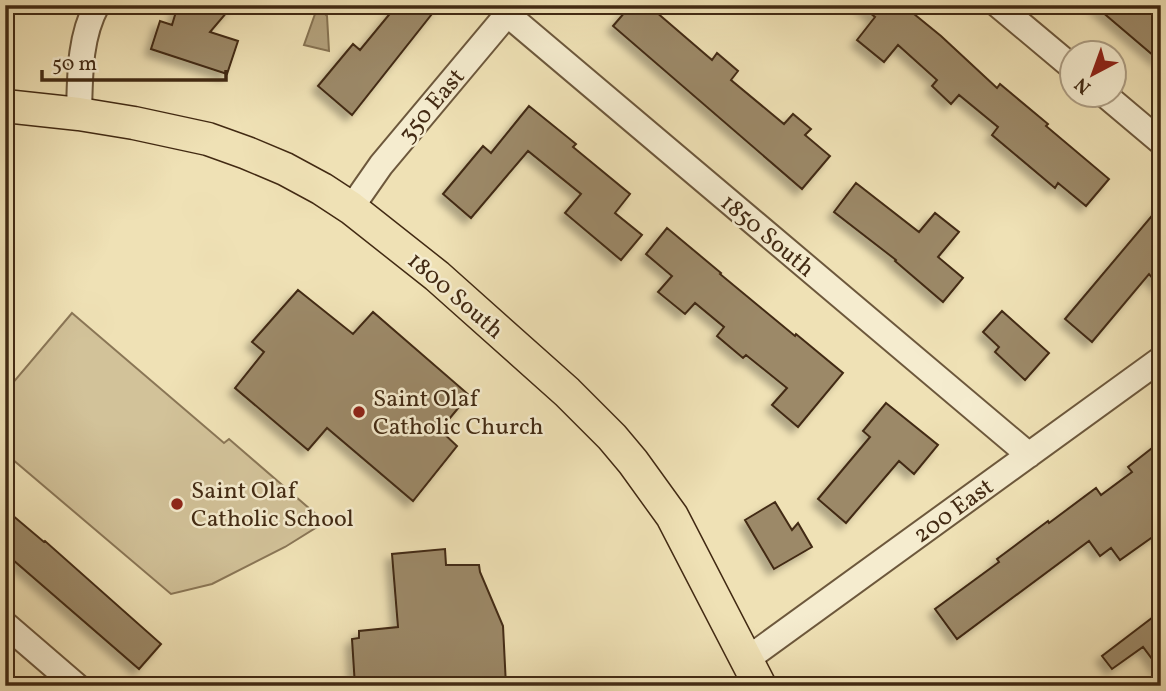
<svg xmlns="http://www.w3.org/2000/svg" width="1166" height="691" viewBox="0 0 1166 691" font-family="Vollkorn,serif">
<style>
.green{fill:#d2c299;stroke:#8a7656;stroke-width:2}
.water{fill:#b4a37e;stroke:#867353;stroke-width:2}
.building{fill:#9c8967;stroke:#422a13;stroke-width:2;filter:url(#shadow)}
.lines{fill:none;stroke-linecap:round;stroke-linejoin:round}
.minor-casing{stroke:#6d583c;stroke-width:28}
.major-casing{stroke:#422a13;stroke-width:35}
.minor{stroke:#f5eccf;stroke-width:24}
.major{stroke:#efe1b5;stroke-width:32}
.poi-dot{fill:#8f2418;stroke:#f5eccf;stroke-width:2.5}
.labels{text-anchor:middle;stroke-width:5;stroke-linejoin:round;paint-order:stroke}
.street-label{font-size:24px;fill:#422a13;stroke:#f5eccf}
.poi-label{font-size:24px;fill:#422a13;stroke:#f5eccf;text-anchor:start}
</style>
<defs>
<filter id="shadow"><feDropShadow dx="-6" dy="6" stdDeviation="3.5" flood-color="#0004"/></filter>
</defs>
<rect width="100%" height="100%" fill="#efe1b5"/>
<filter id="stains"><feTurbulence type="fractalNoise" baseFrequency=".00286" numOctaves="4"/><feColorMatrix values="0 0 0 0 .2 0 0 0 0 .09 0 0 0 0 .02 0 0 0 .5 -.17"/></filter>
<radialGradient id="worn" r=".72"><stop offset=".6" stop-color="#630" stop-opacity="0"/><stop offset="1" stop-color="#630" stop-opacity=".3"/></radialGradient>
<!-- green -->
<path class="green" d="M72 313 224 443 229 439 325 522 285 547 212 584 171 594 5 453V392Z"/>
<!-- water -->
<path class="water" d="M320 12 324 13 327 16 329 51 304 45 315 14Z"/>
<!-- building -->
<path class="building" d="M178 5H233L210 32 238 41 227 74 151 49 160 21 172 25Z
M397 5H439L352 115 318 86 353 44 360 50Z
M631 5H648L712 60 717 53 738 71 731 80 784 124 793 114 811 129 805 135 830 156 802 189 613 26Z
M860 5H903L941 36 997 88 1000 84 1048 124 1046 126 1109 179 1086 206 1058 183 1055 188 992 135 998 127 959 95 951 104 932 86 937 80 898 45 884 62 857 40 875 17Z
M1094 5H1148L1161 16V62Z
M529 106 576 144 573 147 630 194 615 213 642 235 621 260 565 213 581 194 528 151 471 218 443 194 483 146 491 153Z
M856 183 919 232 935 213 959 232 938 257 963 278 943 302 895 261 896 260 834 212Z
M1161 205V289L1149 274 1092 342 1065 319Z
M667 228 721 273 720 274 795 336 796 334 843 373 798 427 772 405 787 388 746 355 743 358 717 336 724 327 695 303 685 314 658 292 672 276 646 254Z
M298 290 353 334 373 312 469 395 440 430 457 446 413 501 327 428 308 450 235 388 264 352 252 342Z
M1002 311 1049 353 1025 380 995 352 999 347 983 332Z
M886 403 938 445 914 474 899 461 846 523 818 499 870 437 863 431Z
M1161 441V531L1120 560 1111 548 1100 556 1089 541 957 639 935 609 999 562 997 559 1048 521 1049 523 1096 488 1101 495 1132 472 1128 467Z
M775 502 792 530 798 523 812 547 774 569 745 520Z
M5 509 44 542 45 541 161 644 139 669 5 553Z
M445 549 446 565H479L480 572 503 626 506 686H355L352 639 359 638V631L398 627 392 554Z
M1161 611V671L1143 647 1112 669 1102 656Z"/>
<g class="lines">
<defs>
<path id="minor" d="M998 5 1072 67
M507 14 1029 455
M1104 94 1161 142
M79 114C80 78 79 38 97 5
M351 208 381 165 515 5
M5 624 77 686
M746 660 1161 359"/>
<path id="major" d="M5 106 79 114 134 123 208 139 247 153 285 169 322 189 351 208 437 276 567 392 612 437 633 462 672 516 760 686"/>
</defs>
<!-- minor casing -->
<use href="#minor" class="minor-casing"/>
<!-- major casing -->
<use href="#major" class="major-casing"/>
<!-- minor -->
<use href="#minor" class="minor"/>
<!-- major -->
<use href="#major" class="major"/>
</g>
<!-- markers -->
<g class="poi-dot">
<circle cx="359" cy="412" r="7"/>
<circle cx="177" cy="504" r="7"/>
</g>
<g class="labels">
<!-- street labels -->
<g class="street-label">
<text transform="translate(431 105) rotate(-50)" y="8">350 East</text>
<text transform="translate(768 235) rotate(40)" y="8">1850 South</text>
<text transform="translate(456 295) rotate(41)" y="8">1800 South</text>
<text transform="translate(953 510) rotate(-36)" y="8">200 East</text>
</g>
<!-- poi labels -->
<g class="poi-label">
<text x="373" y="406">Saint Olaf<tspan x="373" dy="28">Catholic Church</tspan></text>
<text x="191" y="498">Saint Olaf<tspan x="191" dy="28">Catholic School</tspan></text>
</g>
</g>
<!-- margin -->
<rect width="1166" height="691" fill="none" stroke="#efe1b5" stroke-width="28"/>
<rect x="7" y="7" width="1152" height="677" fill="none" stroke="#422a13" stroke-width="3.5"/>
<rect x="14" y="14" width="1138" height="663" fill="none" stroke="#422a13" stroke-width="2"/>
<!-- north arrow -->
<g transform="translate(1093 74) rotate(221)"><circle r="33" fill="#f5eccf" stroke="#ad9e84" stroke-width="2"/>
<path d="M0-5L12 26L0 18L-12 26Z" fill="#8f2418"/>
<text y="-10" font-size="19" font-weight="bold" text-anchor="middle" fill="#422a13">N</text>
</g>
<!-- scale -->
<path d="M42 70v10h184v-10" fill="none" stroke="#422a13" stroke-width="3.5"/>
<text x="52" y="70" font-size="21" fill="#422a13" stroke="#f5eccf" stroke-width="5" paint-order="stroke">50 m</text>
<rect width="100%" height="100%" filter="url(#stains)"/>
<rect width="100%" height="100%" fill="url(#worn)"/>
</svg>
